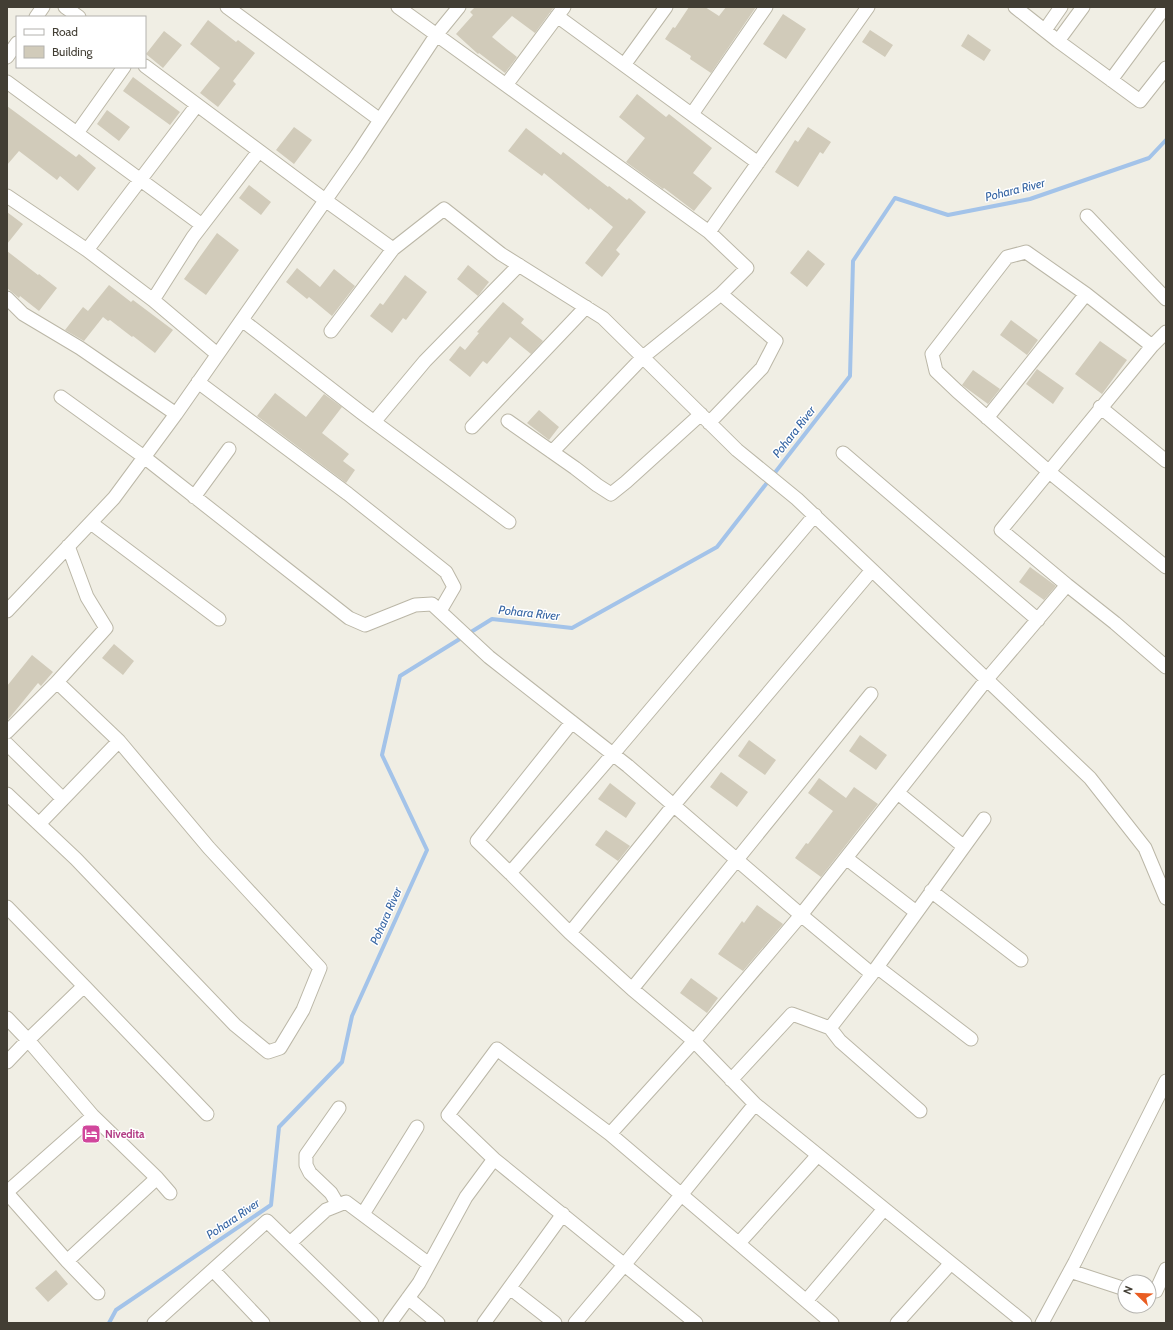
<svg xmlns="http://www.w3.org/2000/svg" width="1173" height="1330" viewBox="0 0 1173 1330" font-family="Cabin,sans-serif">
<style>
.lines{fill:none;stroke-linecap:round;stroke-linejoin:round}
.stream{stroke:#a3c3e9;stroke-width:4}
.building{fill:#d1cbba}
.street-casing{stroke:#bbb7a7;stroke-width:15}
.street{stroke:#fff;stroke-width:13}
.labels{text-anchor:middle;stroke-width:3;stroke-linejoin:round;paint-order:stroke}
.hotel-label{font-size:11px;font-weight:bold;fill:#b23c85;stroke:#fff;text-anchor:start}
.water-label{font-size:12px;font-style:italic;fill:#3766a4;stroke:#fff}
</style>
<rect width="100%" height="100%" fill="#f0eee4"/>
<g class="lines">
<!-- stream -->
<path class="stream" d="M109 1323 116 1310 271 1205 279 1127 342 1062 352 1016 427 850 382 755 400 676 492 619 572 628 717 547 850 376 853 261 895 198 948 215 1030 199 1149 158 1166 140"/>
</g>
<!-- building -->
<path class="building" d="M475 7H554L535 33 512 16 492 37 517 57 505 73 479 53 478 54 456 34 473 15 470 12Z
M689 7H705L719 16 726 7H756L711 73 690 59 691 56 665 39 673 27 675 28Z
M783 14 806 29 786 59 763 44Z
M208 20 236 42 238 40 255 53 233 81 236 84 218 107 200 93 220 68 190 44Z
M870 30 893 45 885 57 862 42Z
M164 31 182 45 163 68 146 54Z
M968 34 991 50 984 61 961 46Z
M133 77 180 112 170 125 123 91Z
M637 94 666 117 669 114 712 148 693 173 712 188 694 211 664 188 663 189 626 162 645 138 619 117Z
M7 106 76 157 79 154 96 168 78 191 60 176 57 180 19 151 7 165Z
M107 110 130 127 119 141 97 124Z
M294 127 312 140 294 164 276 150Z
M808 127 831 142 823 154 820 152 798 187 775 172 795 140 798 142Z
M526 128 561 155 563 152 608 187 609 186 627 200 629 198 646 212 616 250 620 254 602 277 585 263 613 227 590 208 589 210 544 173 542 176 508 151Z
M249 185 271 202 261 215 239 198Z
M7 212 23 224 7 244Z
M217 233 239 250 206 295 184 279Z
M808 250 825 264 807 287 790 273Z
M7 251 38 275 39 274 57 288 39 311 20 296 19 298 7 288Z
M468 265 489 282 478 296 457 279Z
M297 268 320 287 334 269 355 286 332 316 309 297 307 299 286 282Z
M405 275 427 292 406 320 403 318 392 333 370 316 380 303 383 305Z
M109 285 131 302 133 300 173 330 155 353 133 336 132 337 110 320 108 321 103 317 84 341 65 330 83 307 88 311Z
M503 302 524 319 521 323 543 341 531 354 510 337 487 364 483 361 470 377 449 360 460 346 465 350 479 333 477 332Z
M1011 320 1038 340 1027 355 1000 335Z
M1100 341 1127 360 1102 394 1075 374Z
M1037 369 1064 388 1053 404 1026 384Z
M973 370 1000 389 988 404 962 385Z
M275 393 306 417 324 394 342 407 322 433 349 454 343 461 355 470 346 483 257 416Z
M539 410 559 427 549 440 527 423Z
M1030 567 1056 586 1044 600 1019 582Z
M114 644 134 661 123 675 102 658Z
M32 655 53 672 41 686 38 683 7 721V686Z
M860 735 887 755 876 770 849 751Z
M749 740 776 760 765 775 738 756Z
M721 772 748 792 737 807 710 787Z
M819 778 846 798 854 787 878 804 821 877 795 858 806 843 808 844 833 811 808 793Z
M610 783 636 803 626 818 598 799Z
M606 830 630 846 618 861 595 845Z
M757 905 783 924 743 971 718 954 742 921 744 923Z
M691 978 718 998 707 1013 680 993Z
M56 1270 68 1284 48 1302 35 1288Z"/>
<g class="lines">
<defs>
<path id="street" d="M65 7 79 17
M227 7 380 120
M398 7 709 232 747 268 721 294 776 341 762 368 709 423
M1015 7 1058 41 1140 101 1166 68
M557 16 758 163
M36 17 43 7
M1045 30 1061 7
M1058 41 1083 7
M7 57 17 43
M624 65 666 7
M145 66 325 200 393 249 444 209 501 254 603 318 737 450 797 499 872 570 1090 778 1145 848 1166 898
M1111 80 1165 7
M7 82 202 225
M506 85 564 7
M692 114 766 7
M77 133 124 67
M7 196 87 250 153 300 193 237 259 151
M1087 216 1166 299
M709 232 868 7
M87 250 197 105
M7 298 23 314 80 348 176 414
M153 300 217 354
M242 320 362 413 509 522
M331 331 393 249
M1152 346 1086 294 1026 252 1007 257 932 354 936 371 957 391 1048 471 1166 567
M198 382 348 494 446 572 454 587 440 611
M61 397 144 457 349 618 365 625 415 605 432 604 489 657 628 766 801 915 872 974
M1100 407 1166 461
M987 418 1086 294
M508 421 575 468 597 485 611 494 626 482 701 414
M374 422 425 361 519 265
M472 427 586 307
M552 452 643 357 721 294
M843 453 1038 620
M194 497 229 449
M815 515 613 754 510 873 570 933 632 989 694 1041 755 1104 951 1263 897 1323
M91 523 219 619
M1067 585 1115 623 1166 667
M7 611 114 498 176 414 357 155 437 34 459 7
M7 732 57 682 106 628 87 597 68 546
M7 744 63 799
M898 793 963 846
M7 794 76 859 235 1025 268 1052 280 1048 303 1010 320 968 209 848 119 741 57 682
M39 824 119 741
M846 858 916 912
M510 873 477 841 572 722
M931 891 1021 960
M7 907 84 986 28 1040 93 1116 7 1192
M570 933 673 806 872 570
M877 967 971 1039
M84 986 207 1114
M632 989 871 694
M7 1018 28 1040 7 1062
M830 1028 872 974 984 819
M731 1080 792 1014 830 1028 840 1041 920 1111
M93 1116 157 1178 170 1193
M610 1134 694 1041 801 915 987 679 1067 585 1001 530 1152 346 1166 332
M494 1159 448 1115 497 1049 610 1134 832 1323
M7 1193 67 1261 98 1293
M338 1205 331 1193 310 1173 306 1165V1155L339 1108
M363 1214 417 1127
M290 1243 326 1210 346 1202 429 1264
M739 1243 818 1155
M67 1261 157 1178
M951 1263 1025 1323
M213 1270 263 1323
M1070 1271 1125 1289
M510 1288 555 1323
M1149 1291H1156L1166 1269
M408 1298 438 1323
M806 1301 884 1209
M154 1323 267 1221 372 1323
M390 1323 419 1283 466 1197 494 1159 696 1323
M484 1323 563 1214
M575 1323 625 1264 755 1104
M1042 1323 1075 1262 1166 1081"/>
</defs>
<!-- street casing -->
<use href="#street" class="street-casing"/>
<!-- street -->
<use href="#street" class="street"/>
</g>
<!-- icons -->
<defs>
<symbol id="hotel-square" viewBox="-11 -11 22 22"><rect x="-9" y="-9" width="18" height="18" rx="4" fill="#d1479c" stroke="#fff"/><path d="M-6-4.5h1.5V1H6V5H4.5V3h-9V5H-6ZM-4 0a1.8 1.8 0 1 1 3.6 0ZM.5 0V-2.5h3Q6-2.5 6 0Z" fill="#fff"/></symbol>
</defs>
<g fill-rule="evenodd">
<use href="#hotel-square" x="80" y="1123" width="22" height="22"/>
</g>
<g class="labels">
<!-- hotel labels -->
<g class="hotel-label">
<text x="105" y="1138">Nivedita</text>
</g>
<!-- water labels -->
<g class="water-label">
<text transform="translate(1015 190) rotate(-14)" y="4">Pohara River</text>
<text transform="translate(794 432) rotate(-52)" y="4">Pohara River</text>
<text transform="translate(529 613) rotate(6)" y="4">Pohara River</text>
<text transform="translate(386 916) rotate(-66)" y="4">Pohara River</text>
<text transform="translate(233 1219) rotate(-34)" y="4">Pohara River</text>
</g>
</g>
<!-- border -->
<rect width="1173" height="1330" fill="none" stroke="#423e34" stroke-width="16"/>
<!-- legend -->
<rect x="16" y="16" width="130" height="52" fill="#ffffff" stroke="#b3b2ae"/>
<rect x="24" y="29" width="20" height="6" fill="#ffffff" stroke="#b3b2ae"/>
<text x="52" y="36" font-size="12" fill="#423e34">Road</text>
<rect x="24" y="46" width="20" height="12" fill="#d1cbba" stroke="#b3b2ae"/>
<text x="52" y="56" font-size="12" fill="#423e34">Building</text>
<!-- north arrow -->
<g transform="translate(1137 1294) rotate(293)"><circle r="19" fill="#ffffff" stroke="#b3b2ae"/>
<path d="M0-3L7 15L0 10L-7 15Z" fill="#e95d22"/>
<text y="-6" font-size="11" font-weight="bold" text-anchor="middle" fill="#423e34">N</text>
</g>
</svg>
